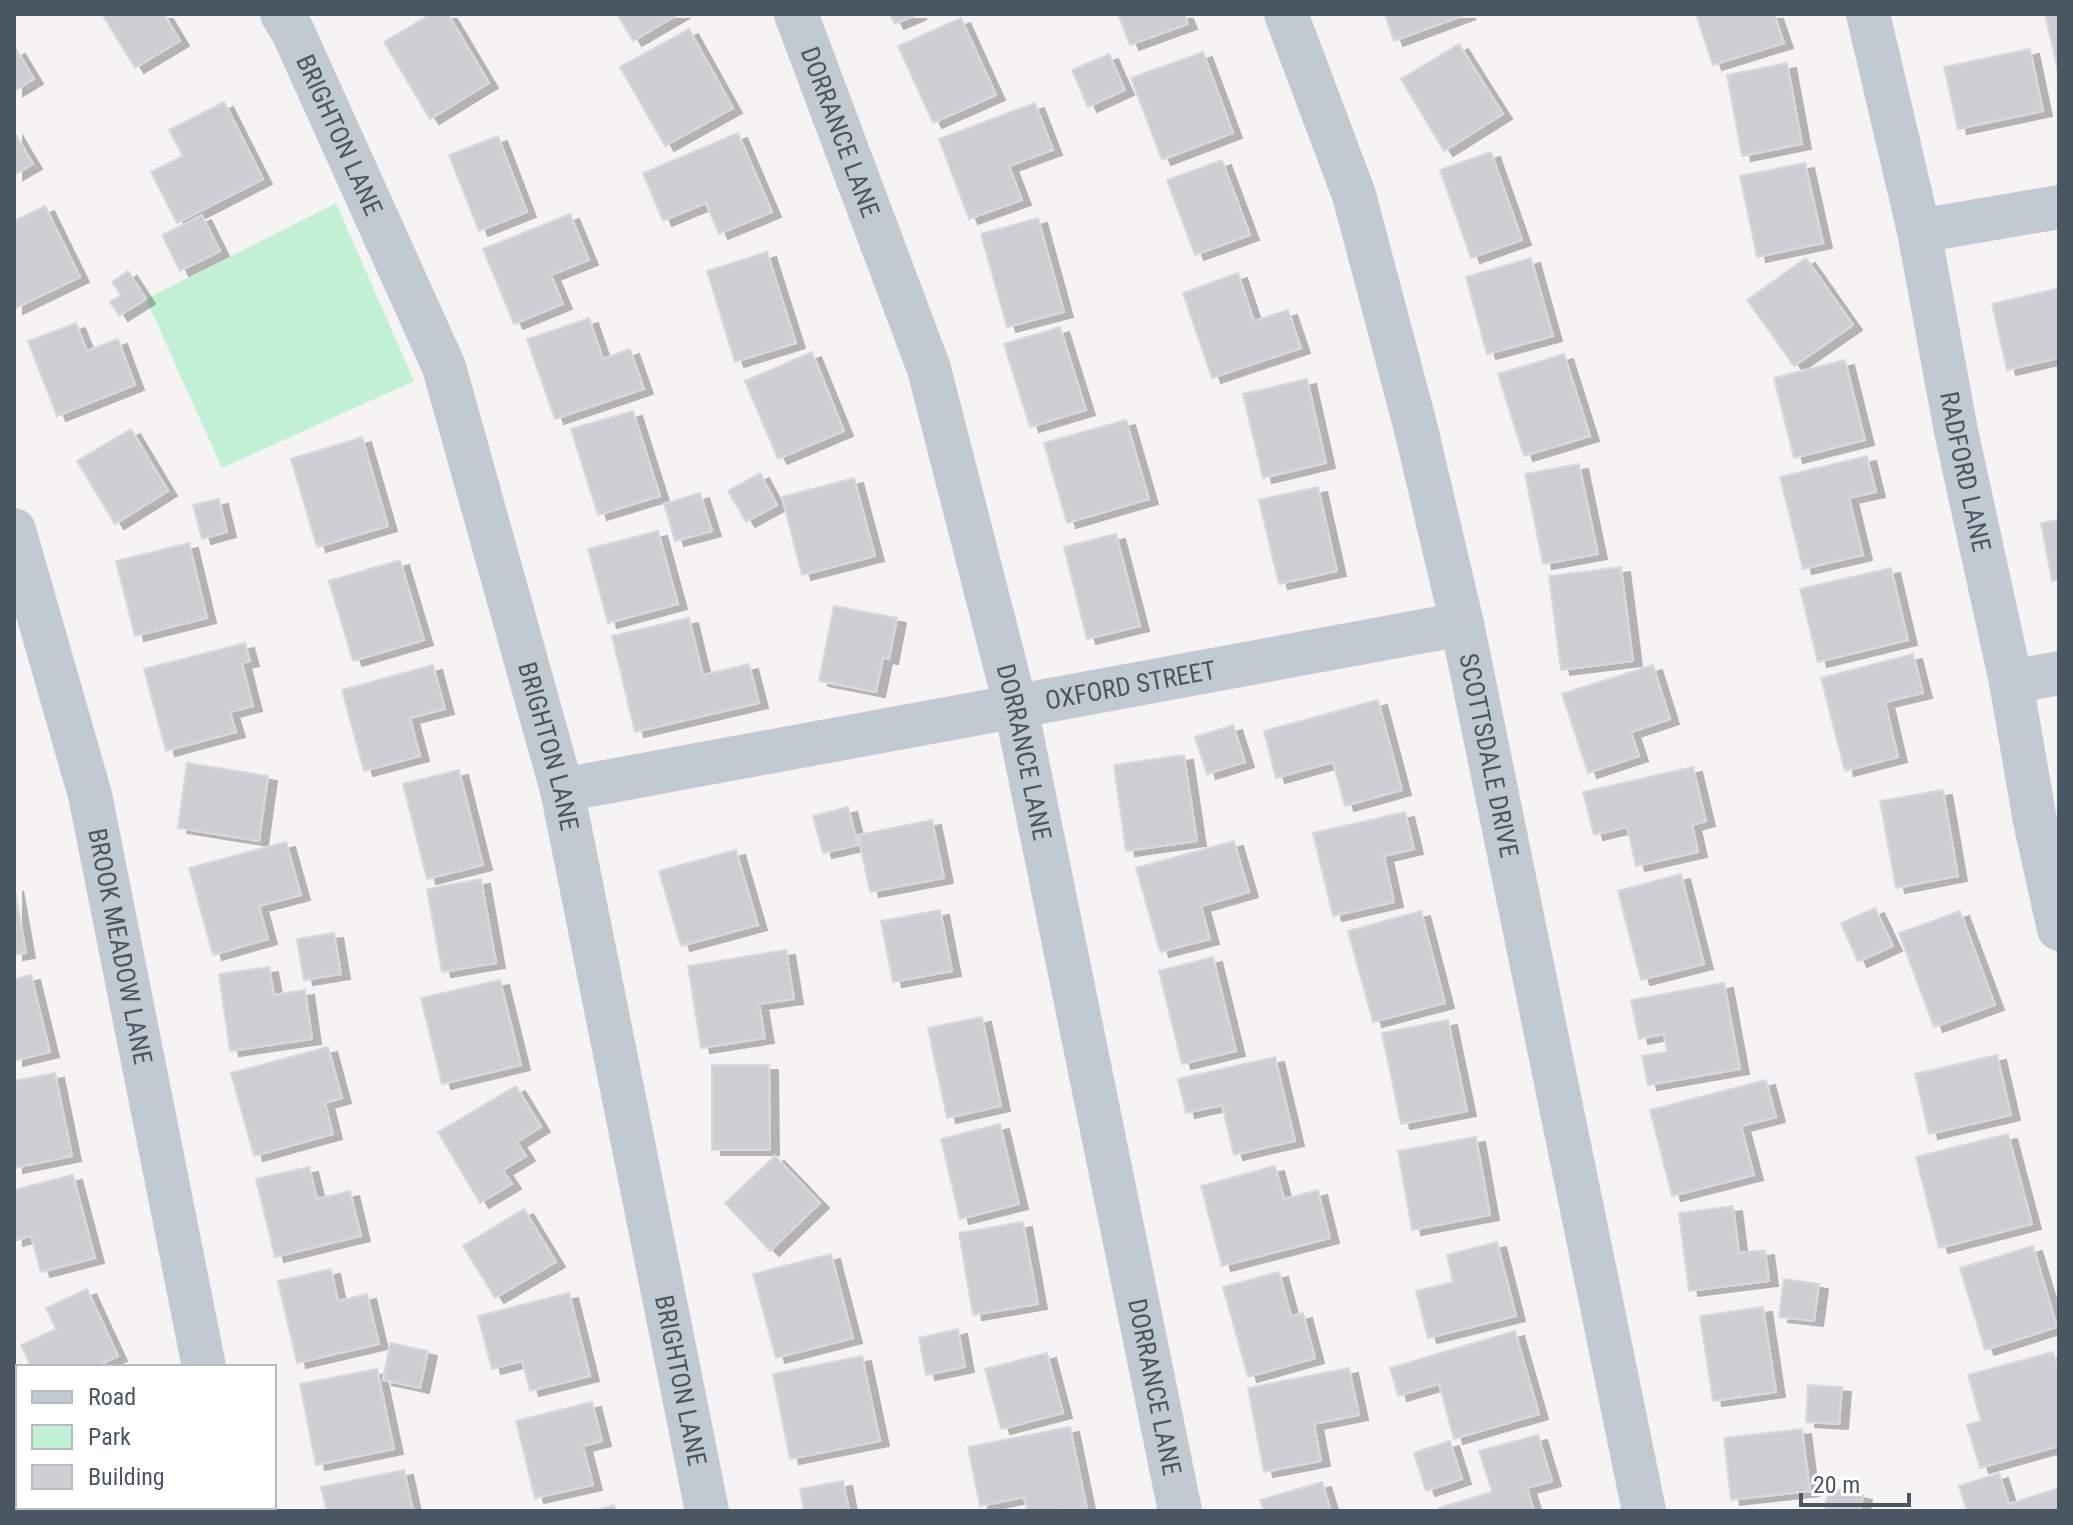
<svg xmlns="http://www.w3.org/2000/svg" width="2073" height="1525" viewBox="0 0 2073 1525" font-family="'Roboto Condensed',sans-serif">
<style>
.green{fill:#c3f1d5}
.building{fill:#cdcfd5;stroke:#d7d9de;stroke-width:2;filter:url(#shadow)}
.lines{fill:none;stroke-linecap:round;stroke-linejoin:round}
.minor{stroke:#c1cad2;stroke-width:44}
.labels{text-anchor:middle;stroke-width:6;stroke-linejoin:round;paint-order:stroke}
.street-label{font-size:26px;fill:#4a5661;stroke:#fff}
</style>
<defs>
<filter id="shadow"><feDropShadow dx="9" dy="5" stdDeviation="0" flood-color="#0004"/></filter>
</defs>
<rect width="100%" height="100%" fill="#f5f3f3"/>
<!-- green -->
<path class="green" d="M336 203 414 381 222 468 146 299Z"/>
<!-- building -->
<path class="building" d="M102 14H164L180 41 135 68Z
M431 14H448L489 83 430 119 384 42Z
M617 14H679L633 41Z
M890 14H918L895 24Z
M1118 14H1184L1188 24 1130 45Z
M1385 14H1467L1394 41Z
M1696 14H1774L1784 43 1713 65Z
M2045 14H2059V76Z
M961 18 996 95 933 123 898 46Z
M689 29 733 108 665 146 620 67Z
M1459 44 1503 114 1444 151 1401 79Z
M16 49 34 79 14 91V50Z
M2030 49 2043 111 1958 129 1944 67Z
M1203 52 1233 133 1162 160 1131 78Z
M1109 54 1125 90 1088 107 1072 70Z
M1787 63 1802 144 1742 156 1727 75Z
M224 102 263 179 177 223 151 172 183 156 169 130Z
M1035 103 1053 150 1009 166 1022 200 969 219 939 139Z
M14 132 33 164 14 175Z
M738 133 772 212 719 234 706 203 663 221 643 173Z
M498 136 527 212 479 231 449 155Z
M1491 152 1522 240 1471 258 1440 170Z
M1222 160 1250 235 1195 255 1167 180Z
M1805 163 1823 243 1757 257 1740 176Z
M45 206 80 277 14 309V221Z
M570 214 589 260 551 275 563 304 514 324 483 249Z
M202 215 220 251 180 271 162 235Z
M1038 218 1064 312 1007 327 981 234Z
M767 252 796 343 735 362 707 271Z
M1531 258 1553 336 1487 354 1466 277Z
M1806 258 1853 325 1794 366 1747 300Z
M128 271 146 299 119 316 110 302 121 295 112 282Z
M1238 273 1254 321 1288 310 1301 348 1212 378 1183 293Z
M2059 288V358L2007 370 1992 304Z
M589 318 603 359 630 349 644 389 555 419 527 339Z
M76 323 87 351 118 339 135 385 57 416 28 341Z
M1060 327 1086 410 1030 427 1004 344Z
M812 352 844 431 778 459 745 381Z
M1564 354 1590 436 1524 456 1498 374Z
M1845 360 1865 440 1794 458 1774 378Z
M1307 379 1326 463 1263 478 1243 394Z
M633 411 660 496 598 515 571 429Z
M1126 420 1149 499 1067 523 1044 443Z
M131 429 168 491 115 524 77 461Z
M362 437 388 526 317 547 291 459Z
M1867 456 1876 492 1849 498 1863 555 1803 569 1780 477Z
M1579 464 1598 554 1543 564 1525 474Z
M760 473 777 505 746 522 728 491Z
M854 478 875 556 802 575 782 497Z
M1318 487 1337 571 1279 584 1259 500Z
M700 493 712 531 675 541 664 504Z
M219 499 227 532 202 539 193 505Z
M2059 520V580L2052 581 2041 523Z
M658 531 678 604 608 623 588 549Z
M1116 534 1140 626 1087 639 1064 547Z
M189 543 207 618 135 636 116 561Z
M400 560 424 640 353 661 329 581Z
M1621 567 1633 661 1561 670 1549 576Z
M1891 568 1908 640 1818 662 1800 589Z
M834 606 897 618 889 659 883 658 876 692 819 681Z
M689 618 703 675 749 664 759 703 635 732 612 636Z
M245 643 250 661 242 663 253 706 230 712 236 732 166 751 144 669Z
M1913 654 1923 693 1885 702 1898 757 1845 771 1821 678Z
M433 665 445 709 410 718 420 756 364 771 342 690Z
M1653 665 1670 719 1631 732 1639 756 1588 773 1562 694Z
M1378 700 1402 790 1345 806 1333 762 1276 778 1264 731Z
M1233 725 1245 762 1207 774 1195 737Z
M1184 755 1197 841 1126 851 1114 765Z
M187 763 268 776 259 841 178 828Z
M1693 767 1706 821 1692 825 1698 852 1636 866 1627 827 1594 835 1583 792Z
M459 770 483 865 427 879 403 784Z
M1943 790 1958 876 1896 888 1880 801Z
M848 807 858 845 823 853 813 816Z
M1405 812 1414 849 1384 856 1394 902 1333 916 1313 833Z
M932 820 944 878 870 892 858 835Z
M1234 841 1249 892 1201 906 1210 939 1160 952 1136 868Z
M286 842 301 895 259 906 268 939 213 955 189 868Z
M736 850 758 925 681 946 659 871Z
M1681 874 1704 964 1641 980 1618 891Z
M481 879 496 963 442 972 427 889Z
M14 886 26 953 14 955Z
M1875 908 1893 946 1858 962 1841 923Z
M940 910 952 971 893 982 881 921Z
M1421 911 1445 1003 1373 1022 1348 931Z
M1960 911 1995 1005 1934 1027 1899 933Z
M334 933 341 974 304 980 297 939Z
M786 950 794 999 759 1004 765 1038 701 1048 688 966Z
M1213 957 1236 1051 1182 1064 1159 971Z
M269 967 274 995 305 990 312 1039 230 1051 219 974Z
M31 975 50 1052 14 1061V979Z
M500 980 521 1065 442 1084 421 998Z
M1724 983 1740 1069 1648 1085 1642 1056 1667 1052 1664 1034 1639 1039 1631 1000Z
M982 1017 1001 1106 947 1118 928 1028Z
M1448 1020 1467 1111 1401 1124 1382 1033Z
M328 1047 342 1098 325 1103 333 1134 254 1156 231 1073Z
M1997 1055 2011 1115 1929 1134 1915 1074Z
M1275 1057 1295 1141 1234 1155 1222 1105 1186 1113 1178 1079Z
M712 1065H769L770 1150H712Z
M55 1073 72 1156 14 1168V1081Z
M1766 1080 1776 1117 1741 1126 1754 1175 1672 1196 1650 1110Z
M516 1086 541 1127 517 1142 526 1156 503 1170 512 1184 480 1203 438 1132Z
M1000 1124 1019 1204 960 1219 941 1139Z
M2008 1134 2032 1224 1939 1248 1916 1157Z
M1476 1137 1490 1215 1412 1230 1398 1151Z
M775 1156 820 1203 770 1251 725 1203Z
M1275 1166 1284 1199 1318 1190 1330 1238 1222 1266 1201 1186Z
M309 1167 317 1199 350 1191 361 1236 275 1257 256 1179Z
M73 1175 95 1258 41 1272 31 1236 14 1241V1190Z
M1733 1206 1739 1253 1765 1250 1769 1281 1689 1291 1679 1213Z
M524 1209 556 1262 495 1298 463 1246Z
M1023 1222 1038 1304 973 1315 959 1233Z
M1497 1242 1516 1316 1428 1338 1416 1291 1453 1282 1447 1255Z
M2033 1246 2057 1327 1985 1350 1960 1268Z
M831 1254 853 1338 776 1358 753 1274Z
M331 1269 338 1301 367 1294 379 1344 297 1363 278 1281Z
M1279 1272 1291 1316 1303 1313 1315 1358 1248 1377 1223 1287Z
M1784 1279 1819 1284 1814 1321 1779 1317Z
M87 1289 118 1356 95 1367H31L21 1345 56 1329 46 1308Z
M569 1293 590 1376 530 1391 522 1361 492 1369 478 1316Z
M1763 1307 1776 1392 1713 1401 1700 1316Z
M958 1329 965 1367 926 1375 919 1338Z
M1515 1331 1539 1414 1454 1439 1439 1384 1398 1396 1390 1368Z
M390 1343 428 1351 420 1388 383 1380Z
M2053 1352 2059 1372V1446L1980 1468 1967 1425 1981 1421 1968 1375Z
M1047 1353 1063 1413 1001 1429 985 1369Z
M862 1356 880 1441 790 1459 773 1374Z
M1349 1368 1359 1415 1314 1424 1321 1461 1264 1472 1248 1388Z
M377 1369 394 1449 316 1465 300 1384Z
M1808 1385 1842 1387 1839 1424 1806 1422Z
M592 1402 602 1441 583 1446 593 1485 535 1498 516 1421Z
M1070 1427 1087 1509 1027 1511 1024 1497 980 1506 968 1447Z
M1802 1429 1810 1491 1731 1500 1724 1438Z
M1538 1435 1552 1481 1527 1488 1534 1511H1440L1439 1508 1492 1492 1479 1451Z
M1450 1441 1462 1479 1426 1491 1414 1453Z
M404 1470 413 1511H327L321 1487Z
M1999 1473 2009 1504 2059 1488V1511H1967L1959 1486Z
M843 1481 849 1511H804L800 1489Z
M1322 1482 1331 1511H1264L1260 1500Z
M1829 1488 1863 1495 1860 1511H1824Z
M614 1505 616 1511H594Z
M116 1507H145L146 1511H100Z"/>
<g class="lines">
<!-- minor -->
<g class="minor">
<path id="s1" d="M282 14 293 32 444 367 562 790 707 1511"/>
<path id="s2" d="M796 14 929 369 1016 708 1180 1511"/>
<path id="s3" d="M1286 14 1354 195 1415 425 1462 624 1644 1511"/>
<path id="s4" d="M1868 14 1919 231 1956 431 2011 682 2035 821 2059 929"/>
<path d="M1919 231 2059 207"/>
<path id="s5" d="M14 530 90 795 204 1367"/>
<path d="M2011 682 2059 673"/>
<path id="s6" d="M562 790 1462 624"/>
<path d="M232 1507V1511"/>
</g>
</g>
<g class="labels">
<!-- street labels -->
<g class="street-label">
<text dy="9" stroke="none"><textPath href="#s2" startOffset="126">DORRANCE LANE</textPath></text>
<text dy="9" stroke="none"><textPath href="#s1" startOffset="134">BRIGHTON LANE</textPath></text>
<text dy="9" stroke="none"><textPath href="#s4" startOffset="468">RADFORD LANE</textPath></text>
<text dy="9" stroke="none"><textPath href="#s6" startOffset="578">OXFORD STREET</textPath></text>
<text dy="9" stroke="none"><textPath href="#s1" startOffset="782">BRIGHTON LANE</textPath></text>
<text dy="9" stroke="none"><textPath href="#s2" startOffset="774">DORRANCE LANE</textPath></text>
<text dy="9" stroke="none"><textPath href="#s3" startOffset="770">SCOTTSDALE DRIVE</textPath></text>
<text dy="9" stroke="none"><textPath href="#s5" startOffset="430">BROOK MEADOW LANE</textPath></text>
<text dy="9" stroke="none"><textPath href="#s1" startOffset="1430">BRIGHTON LANE</textPath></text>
<text dy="9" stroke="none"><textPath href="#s2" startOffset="1422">DORRANCE LANE</textPath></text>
</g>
</g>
<!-- border -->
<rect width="2073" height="1525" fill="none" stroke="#4a5661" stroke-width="32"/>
<!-- legend -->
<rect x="16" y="1365" width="260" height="144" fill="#ffffff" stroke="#b7bbc0" stroke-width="2"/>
<rect x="32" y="1391" width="40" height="12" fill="#c1cad2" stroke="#b7bbc0" stroke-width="2"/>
<text x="88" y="1405" font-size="24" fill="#4a5661">Road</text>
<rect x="32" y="1425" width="40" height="24" fill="#c3f1d5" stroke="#b7bbc0" stroke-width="2"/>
<text x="88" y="1445" font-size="24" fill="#4a5661">Park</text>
<rect x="32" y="1465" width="40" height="24" fill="#cdcfd5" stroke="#b7bbc0" stroke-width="2"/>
<text x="88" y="1485" font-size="24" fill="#4a5661">Building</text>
<!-- scale -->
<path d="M1801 1493v12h108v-12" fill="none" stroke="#4a5661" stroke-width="4"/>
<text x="1813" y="1493" font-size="24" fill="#4a5661" stroke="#ffffff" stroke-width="6" paint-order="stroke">20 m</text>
</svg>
